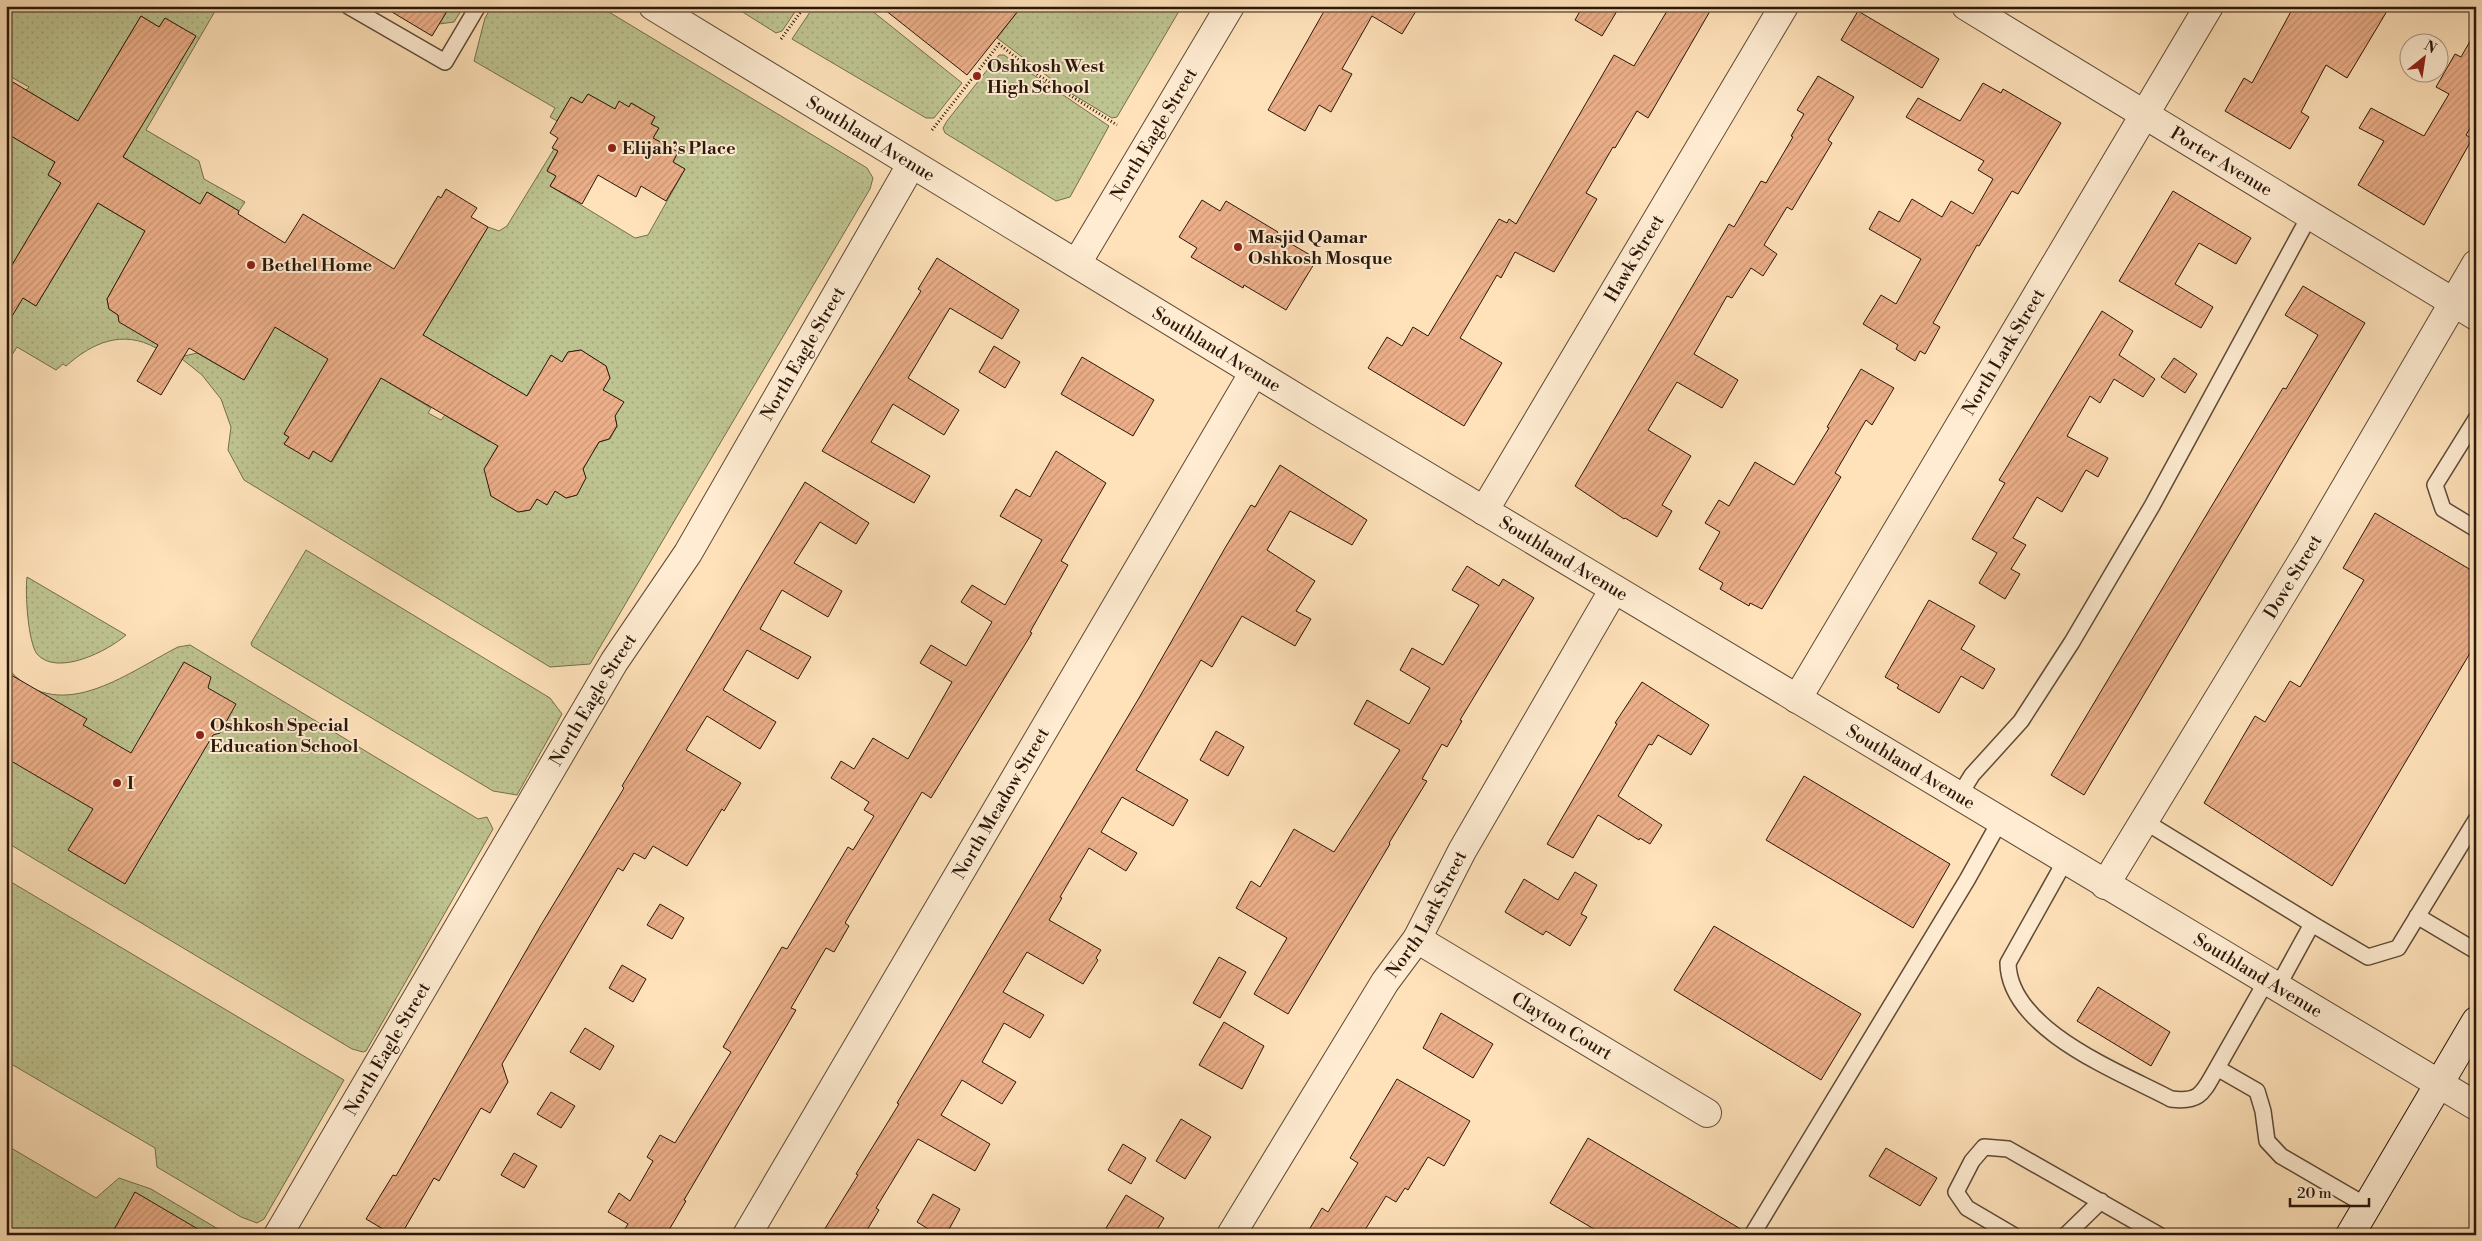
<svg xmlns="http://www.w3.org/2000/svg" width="2482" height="1241" viewBox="0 0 2482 1241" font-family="'Libre Bodoni',serif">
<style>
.grass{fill:url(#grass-dots);stroke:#746e4e}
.building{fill:url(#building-hatch);stroke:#2a170a}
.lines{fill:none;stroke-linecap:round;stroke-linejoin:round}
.lane-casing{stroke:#5f4a36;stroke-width:18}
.street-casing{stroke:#5f4a36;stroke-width:30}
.secondary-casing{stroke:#2a170a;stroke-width:30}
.path{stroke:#2a170a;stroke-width:3;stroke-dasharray:1 2.5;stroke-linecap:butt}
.lane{stroke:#ffecd2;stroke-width:15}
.street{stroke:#ffecd2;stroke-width:28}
.secondary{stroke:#ffecd2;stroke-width:28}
.poi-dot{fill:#8f2418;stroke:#ffecd2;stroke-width:2}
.labels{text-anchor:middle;stroke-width:4;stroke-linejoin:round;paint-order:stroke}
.poi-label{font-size:18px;font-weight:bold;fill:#2a170a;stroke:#ffecd2;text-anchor:start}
.street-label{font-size:18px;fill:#2a170a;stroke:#ffecd2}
</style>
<defs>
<pattern id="grass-dots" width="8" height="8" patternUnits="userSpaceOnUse" patternTransform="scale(1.25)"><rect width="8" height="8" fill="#bec491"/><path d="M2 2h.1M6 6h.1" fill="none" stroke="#a3a87c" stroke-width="1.8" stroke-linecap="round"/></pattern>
<pattern id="building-hatch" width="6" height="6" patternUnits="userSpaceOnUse" patternTransform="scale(1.25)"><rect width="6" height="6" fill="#ecaf89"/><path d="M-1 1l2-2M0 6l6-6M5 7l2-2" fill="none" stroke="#cb9675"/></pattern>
</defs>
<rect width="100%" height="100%" fill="#ffe2ba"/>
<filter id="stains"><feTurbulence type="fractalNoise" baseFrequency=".004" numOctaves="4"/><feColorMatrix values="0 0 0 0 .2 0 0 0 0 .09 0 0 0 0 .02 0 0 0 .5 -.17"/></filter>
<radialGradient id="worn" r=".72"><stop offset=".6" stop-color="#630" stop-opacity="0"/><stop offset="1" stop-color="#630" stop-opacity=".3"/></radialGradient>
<!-- grass -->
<path class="grass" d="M6 6H218L146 130 199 161 204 179 245 202 239 211 207 192 200 204 123 157 194 35 165 18 159 27 141 16 78 121 26 90 29 87 6 74Z
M441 6H464L454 22 439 24 448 10Z
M492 6H599L867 168 873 178 870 189 590 664 550 667 244 480 228 450 231 427 221 399 202 375 182 359 184 356 197 353 244 380 271 334 268 323 315 351H333L284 434 289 437 284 444 309 458 313 451 332 462 381 378 431 408 428 413 441 420 445 415 490 442 493 437 500 442 485 468 491 496 518 512 530 510 537 499 547 505 555 491 566 498 577 495 585 478 583 469 599 442 610 439 617 426 615 416 623 402 603 390 610 378 606 366 581 350 568 352 562 362 551 356 523 402 522 393 423 335 488 227 499 231 507 226 554 149 558 151 547 170 556 176 550 186 635 238 648 235 685 169 673 162 678 152 653 138 659 128 651 124 655 117 632 103 629 107 619 102 615 109 588 94 582 103 571 97 557 121 550 117 555 108 474 61 485 18Z
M733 6H799L782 31 776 33Z
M814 6H866L962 83 934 118H926L792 39Z
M1022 6H1182L1117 117 1112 118 1067 91 997 38Z
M999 55H1004L1109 126 1070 197 1056 201 945 133 943 128 947 121Z
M6 133 55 162 48 175 61 183 6 275Z
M98 203 158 239 133 253 107 299 109 309 118 315 120 322 160 342 156 348C122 329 92 343 66 366L63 364 56 370 17 347 6 364V303L23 298 36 306Z
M306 550 550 698 562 714 517 795 493 791 252 646 251 643Z
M27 577 126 635C108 651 57 677 37 654 28 642 25 593 27 577Z
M190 645 478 819 487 817 493 829 366 1051 363 1052 352 1049 6 842V666C57 729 125 674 178 647Z
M6 879 344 1080 264 1219 257 1223 241 1217 157 1167 155 1148 6 1061Z
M6 1145 96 1198 119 1178 151 1189 228 1235H6Z"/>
<!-- building -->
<path class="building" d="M382 6H450L432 36Z
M880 6H1022L967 75Z
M1327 6H1419L1402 34 1372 16 1342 69 1352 74 1331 112 1319 105 1305 131 1268 110Z
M1583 6H1620L1602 36 1575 20Z
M1670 6H1713L1648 118 1637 111 1615 148 1613 147 1586 193 1597 199 1554 272 1515 252 1501 278 1497 275 1460 338 1502 363 1464 426 1368 368 1387 337 1402 346 1413 327 1428 336 1499 219 1507 223 1509 219 1516 224 1614 55 1634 66Z
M2294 6H2390L2347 78 2326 65 2301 112 2309 117 2290 149 2225 111 2244 78 2252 83Z
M1858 11 1939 59 1922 88 1841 40Z
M141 16 159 27 165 18 196 36 123 157 200 204 207 192 239 211 238 214 285 243 303 214 394 269 438 196 441 198 446 189 477 208 471 217 488 227 423 335 527 396 551 355 562 362 568 352 581 350 606 366 610 378 603 390 624 402 615 416 617 426 609 439 599 442 583 469 586 478 577 495 566 498 555 491 547 505 537 499 530 510 518 512 491 496 484 469 498 446 381 378 331 462 313 451 309 459 284 444 289 437 284 434 328 359 275 327 244 380 189 348 161 395 137 381 158 345 119 322 118 315 109 309 107 299 145 231 98 203 36 306 23 298 6 326V275L61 183 48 175 55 162 6 133V78L78 121Z
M2476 31V118L2466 135 2472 139 2424 225 2358 185 2384 141 2359 128 2371 108 2424 136 2449 94 2436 87 2455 54 2461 57Z
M1818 76 1854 97 1828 140 1832 143 1792 210 1787 207 1764 245 1777 254 1763 276 1751 268 1732 298 1727 296 1694 354 1738 380 1722 408 1677 382 1648 430 1691 456 1662 505 1672 511 1657 537 1625 518 1624 519 1575 486 1729 224 1734 227 1761 181 1766 183 1793 137 1791 136 1804 114 1797 110Z
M1983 83 2001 93 2003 89 2061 123 2018 194 2012 191 1979 246 1977 245 1933 323 1940 327 1925 354 1920 351 1915 361 1896 349 1898 345 1863 324 1881 295 1896 304 1921 259 1869 229 1879 211 1899 222 1912 199 1942 217 1951 201 1973 214 1993 179 1978 170 1984 161 1906 117 1918 98 1960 121Z
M588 94 615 109 619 101 629 107 631 103 655 117 651 124 659 128 653 138 678 152 673 162 685 169 666 201 641 186 636 197 598 175 582 204 550 186 556 176 547 171 558 151 552 148 558 138 550 133 571 97 582 103Z
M2173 191 2251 238 2236 264 2199 243 2175 284 2213 307 2201 328 2119 281Z
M1202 200 1220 211 1226 201 1278 232 1276 235 1317 259 1286 310 1244 285 1243 288 1191 257 1197 248 1179 237Z
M937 258 1019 310 1002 339 950 308 908 378 959 410 944 435 893 404 871 442 930 476 914 503 822 451 921 291 918 289Z
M2303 286 2365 323 2084 795 2051 775 2235 467 2283 388 2286 389 2318 335 2285 315Z
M2102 311 2133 331 2119 355 2155 379 2143 397 2114 379 2100 403 2090 396 2067 436 2108 458 2098 477 2086 470 2062 512 2037 497 2013 538 2026 545 2011 569 2020 574 2005 599 1979 583 1997 553 1972 539 2005 483 1999 480Z
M994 346 1020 362 1005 388 979 372Z
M1082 357 1154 400 1133 436 1061 394Z
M2174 358 2197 374 2185 393 2161 377Z
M1861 369 1894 388 1872 425 1866 420 1835 473 1841 477 1762 609 1750 603 1749 606 1720 589 1723 583 1699 569 1720 532 1705 523 1719 500 1729 506 1755 462 1794 485 1829 428 1827 427Z
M1056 451 1106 483 1061 561 1068 565 1030 632 1032 633 931 798 922 792 845 923 849 926 834 952 826 948 791 1008 796 1010 684 1200 686 1201 666 1235H621L628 1224 608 1212 619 1193 630 1201 653 1161 647 1157 660 1135 675 1143 731 1052 723 1047 782 947 787 949 848 847 853 850 874 816 864 810 869 802 831 778 841 761 854 769 873 738 908 759 952 682 920 663 931 645 966 666 992 622 961 602 972 585 1005 605 1042 540 1000 516 1016 489 1030 497Z
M1280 465 1367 520 1352 545 1290 511 1267 550 1315 581 1296 611 1311 619 1295 646 1242 616 1212 667 1201 660 1136 770 1188 800 1173 826 1122 797 1101 832 1137 853 1126 871 1089 848 1060 897 1062 898 1049 920 1101 950 1096 958 1098 960 1083 984 1027 952 1003 992 1044 1015 1030 1038 1004 1023 982 1062 1016 1082 1002 1104 962 1080 941 1115 990 1144 975 1171 918 1139 876 1208 879 1210 864 1235H821L858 1175 856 1174 899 1104 897 1103 1139 698 1225 548 1251 505 1255 507Z
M805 482 869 523 856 544 820 522 794 563 842 591 828 617 782 590 760 629 811 657 798 679 747 650 723 690 776 722 760 749 707 716 686 750 741 783 724 811 722 809 687 866 653 846 645 859 634 853 623 871 618 868 502 1064 508 1082 490 1113 481 1108 439 1181 434 1178 401 1235H393L366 1219 393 1175 396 1176 541 925 624 788 622 786Z
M2375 513 2476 573V643L2332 886 2204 803 2255 716 2265 722 2290 681 2300 687 2364 580 2343 568Z
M1467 566 1499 586 1503 579 1534 598 1460 720 1462 721 1447 747 1442 744 1422 779 1427 781 1389 843 1390 844 1288 1014 1254 994 1287 938 1236 908 1251 881 1260 887 1294 829 1334 852 1400 750 1354 724 1367 700 1409 724 1430 688 1400 670 1412 648 1443 665 1479 605 1452 590Z
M1929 600 1975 626 1961 649 1995 669 1983 689 1961 676 1939 713 1897 688 1899 685 1885 677Z
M184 662 211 677 208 688 236 704 220 733 213 735 125 884 68 850 93 809 6 758V672L87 719 83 725 131 753Z
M1642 682 1709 725 1691 755 1658 735 1652 745 1649 744 1618 796 1662 825 1650 844 1640 838 1639 840 1598 815 1573 858 1547 844 1617 724 1615 723Z
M1216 731 1244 747 1228 776 1200 760Z
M1804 776 1950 864 1913 928 1766 840Z
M1575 872 1597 885 1581 914 1587 917 1570 946 1546 931 1543 935 1505 912 1524 879 1558 900Z
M660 904 684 918 672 939 647 925Z
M1714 926 1861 1014 1821 1080 1674 990Z
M1219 957 1246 972 1220 1018 1193 1003Z
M622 965 646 979 633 1002 609 988Z
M2098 987 2170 1032 2151 1066 2077 1021Z
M1441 1013 1493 1044 1473 1078 1423 1048Z
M1224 1022 1264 1046 1242 1089 1199 1065Z
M585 1028 614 1046 600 1070 570 1052Z
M1397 1079 1470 1121 1444 1166 1428 1157 1408 1190 1405 1188 1396 1202 1386 1196 1363 1233 1366 1235H1306L1322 1208 1328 1212 1358 1163 1350 1158Z
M551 1092 575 1106 561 1128 537 1114Z
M1181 1119 1211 1137 1185 1179 1156 1161Z
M1588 1138 1744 1231 1743 1235H1604L1550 1203Z
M1123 1144 1146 1158 1131 1184 1108 1170Z
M1886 1148 1937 1178 1920 1206 1869 1176Z
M514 1153 537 1166 524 1188 501 1175Z
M135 1192 208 1235H111Z
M933 1194 960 1209 946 1235H938L917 1222Z
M1126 1195 1164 1218 1154 1235H1118L1106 1228Z"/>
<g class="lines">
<defs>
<path id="lane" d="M348 6 445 62 478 6
M2476 419 2435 485 2443 509 2476 529
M1959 796 1972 775 2021 721 2072 642 2152 506 2310 215
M2144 821 2312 924 2278 986
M2065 861 2008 963C2009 1030 2120 1072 2171 1099 2201 1103 2203 1092 2217 1068
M2417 916 2476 951
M2312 924 2368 957 2398 948 2476 820
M2267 980 2217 1068 2257 1091 2263 1111 2267 1141 2281 1156 2367 1206
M1752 1235 1967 880 2000 821
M2013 1235 1967 1208 1956 1192 1972 1161 1984 1147 2008 1149 2159 1235
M2066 1235 2101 1201"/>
<g id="street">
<path id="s1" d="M653 6 1328 417 2476 1106"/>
<path id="s2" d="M1966 6 2476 316"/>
<path id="s3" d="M1077 263 1230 6"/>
<path id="s4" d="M1484 511 1784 6"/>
<path id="s5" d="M1797 699 2209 6"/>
<path id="s6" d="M2105 885 2309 550 2476 264"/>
<path id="s7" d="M1417 939 1707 1113"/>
<path id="s8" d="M278 1235 614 662 688 553 911 165"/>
<path id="s9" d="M747 1235 1254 372"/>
<path id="s10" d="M1231 1235 1385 982 1417 939 1462 851 1614 589"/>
</g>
<path id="secondary" d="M2350 1235 2476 1021"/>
</defs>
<!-- lane casing -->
<use href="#lane" class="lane-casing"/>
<!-- street casing -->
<use href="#street" class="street-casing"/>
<!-- secondary casing -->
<use href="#secondary" class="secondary-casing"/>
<!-- path -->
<path class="path" d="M781 39 805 6
M932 130 999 44 1038 75 1117 125"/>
<!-- lane -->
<use href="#lane" class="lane"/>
<!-- street -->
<use href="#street" class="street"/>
<!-- secondary -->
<use href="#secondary" class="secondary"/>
</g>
<!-- markers -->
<g class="poi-dot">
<circle cx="977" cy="76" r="5"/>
<circle cx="612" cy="148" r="5"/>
<circle cx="1238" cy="247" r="5"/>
<circle cx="251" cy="265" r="5"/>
<circle cx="200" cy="735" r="5"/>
<circle cx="117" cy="783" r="5"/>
</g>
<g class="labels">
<!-- poi labels -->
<g class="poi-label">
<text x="987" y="72">Oshkosh West<tspan x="987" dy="21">High School</tspan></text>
<text x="622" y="154">Elijah’s Place</text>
<text x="1248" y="243">Masjid Qamar<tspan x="1248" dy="21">Oshkosh Mosque</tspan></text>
<text x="261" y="271">Bethel Home</text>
<text x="210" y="731">Oshkosh Special<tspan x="210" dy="21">Education School</tspan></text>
<text x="127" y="789">I</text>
</g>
<!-- street labels -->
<g class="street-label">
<text dy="6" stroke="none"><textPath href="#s3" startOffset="150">North Eagle Street</textPath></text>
<text dy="6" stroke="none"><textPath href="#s1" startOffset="255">Southland Avenue</textPath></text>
<text dy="6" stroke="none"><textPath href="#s2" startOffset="299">Porter Avenue</textPath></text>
<text dy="6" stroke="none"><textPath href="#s4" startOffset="294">Hawk Street</textPath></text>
<text dy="6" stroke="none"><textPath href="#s1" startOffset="660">Southland Avenue</textPath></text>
<text dy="6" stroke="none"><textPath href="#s8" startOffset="1026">North Eagle Street</textPath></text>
<text dy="6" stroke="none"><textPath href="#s5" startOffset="404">North Lark Street</textPath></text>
<text dy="6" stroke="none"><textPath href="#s1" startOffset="1065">Southland Avenue</textPath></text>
<text dy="6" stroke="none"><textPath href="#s6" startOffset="361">Dove Street</textPath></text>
<text dy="6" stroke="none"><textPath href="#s8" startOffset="621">North Eagle Street</textPath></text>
<text dy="6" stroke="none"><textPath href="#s1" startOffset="1470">Southland Avenue</textPath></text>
<text dy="6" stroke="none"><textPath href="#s9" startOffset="501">North Meadow Street</textPath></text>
<text dy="6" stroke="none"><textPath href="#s10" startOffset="376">North Lark Street</textPath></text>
<text dy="6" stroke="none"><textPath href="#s1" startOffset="1875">Southland Avenue</textPath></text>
<text dy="6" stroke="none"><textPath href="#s7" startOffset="169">Clayton Court</textPath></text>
<text dy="6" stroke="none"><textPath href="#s8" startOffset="216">North Eagle Street</textPath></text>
</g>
</g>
<!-- margin -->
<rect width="2482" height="1241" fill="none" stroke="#ffe2ba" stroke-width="25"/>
<rect x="8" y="8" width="2467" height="1226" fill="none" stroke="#2a170a" stroke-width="2.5"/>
<rect x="12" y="12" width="2457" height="1216" fill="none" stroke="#2a170a"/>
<!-- north arrow -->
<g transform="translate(2424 58) rotate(30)"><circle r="24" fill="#ffecd2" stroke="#aa9782"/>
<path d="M0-4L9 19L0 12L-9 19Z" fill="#8f2418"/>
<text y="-8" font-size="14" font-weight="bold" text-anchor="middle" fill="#2a170a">N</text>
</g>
<!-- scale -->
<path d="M2290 1198v8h79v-8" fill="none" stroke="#2a170a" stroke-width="2.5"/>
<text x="2297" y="1198" font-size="15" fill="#2a170a" stroke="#ffecd2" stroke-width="4" paint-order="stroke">20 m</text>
<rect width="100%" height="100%" filter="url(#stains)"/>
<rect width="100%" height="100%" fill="url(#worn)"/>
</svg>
